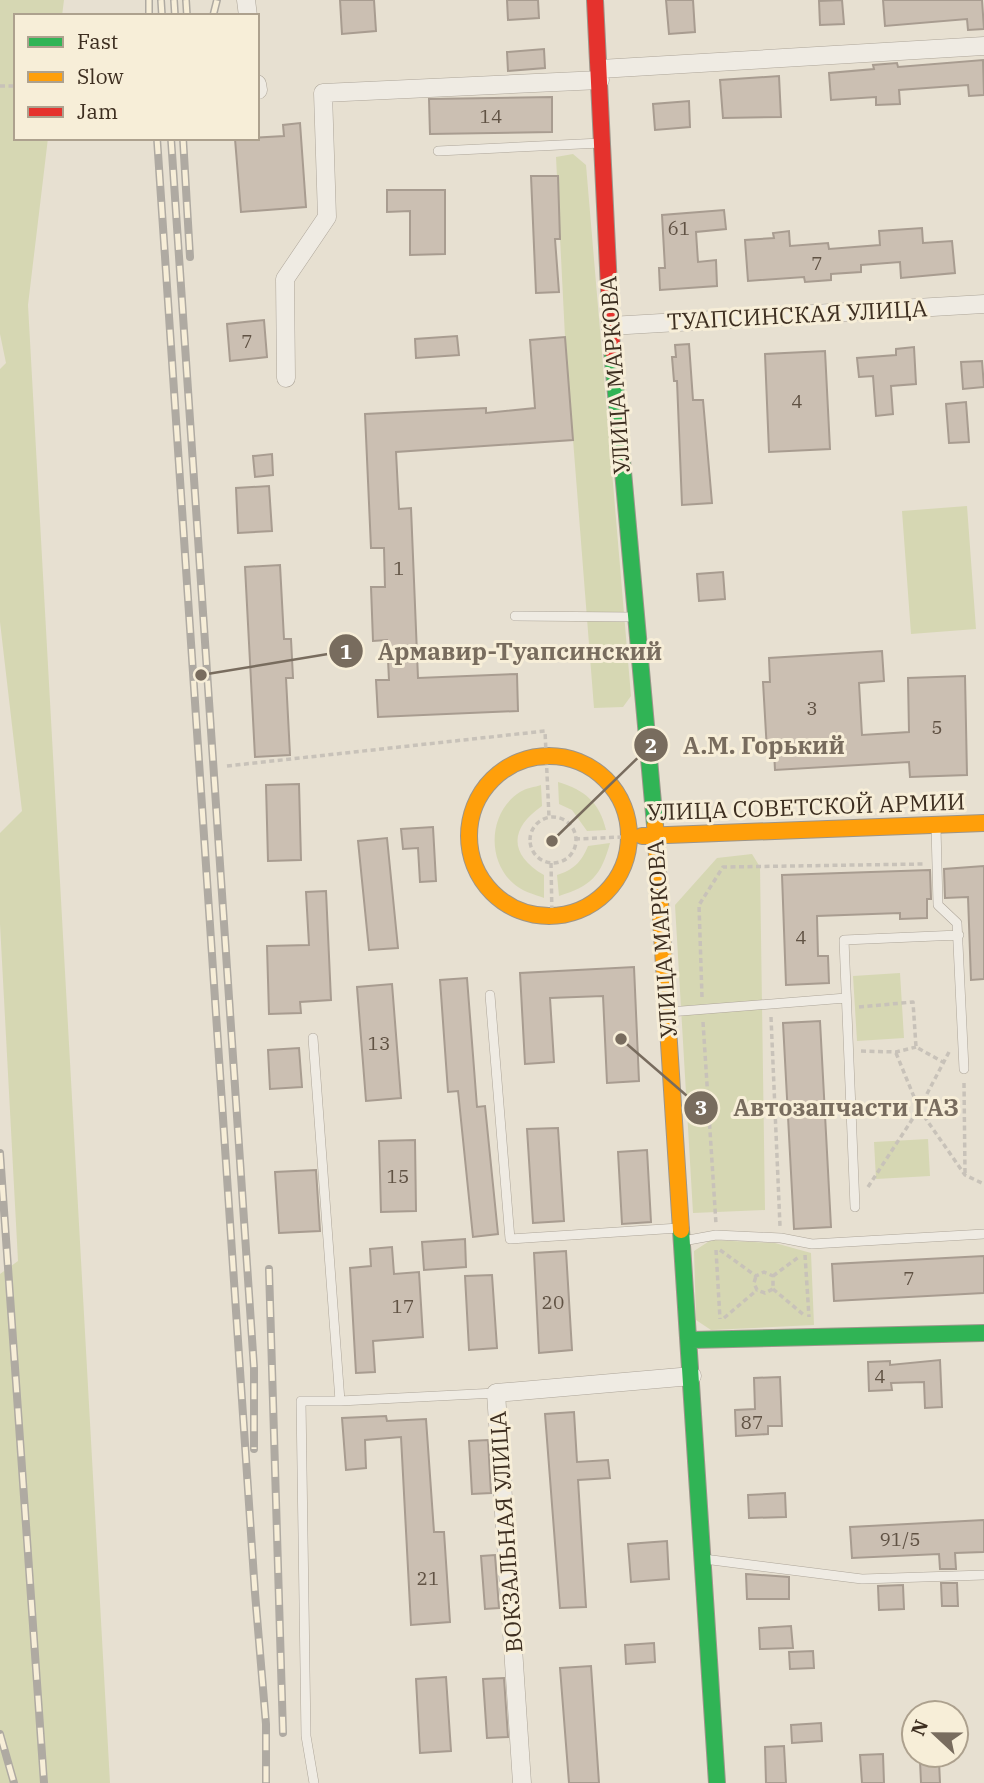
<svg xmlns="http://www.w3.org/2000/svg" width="984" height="1783" viewBox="0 0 984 1783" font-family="'IBM Plex Serif',serif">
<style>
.green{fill:#d6d7b3}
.building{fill:#cbbfb2;stroke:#a89c90;stroke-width:2}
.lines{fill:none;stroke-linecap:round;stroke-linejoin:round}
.lane-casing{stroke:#ada599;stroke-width:10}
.street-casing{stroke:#ada599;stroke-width:19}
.fast-casing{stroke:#9c958a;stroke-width:18}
.slow-casing{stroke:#9c958a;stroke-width:18}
.jam-casing{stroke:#9c958a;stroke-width:18}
.path{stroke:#c8c2b9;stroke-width:3.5;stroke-dasharray:5 3.5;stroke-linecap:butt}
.lane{stroke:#efebe3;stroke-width:9}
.street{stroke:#efebe3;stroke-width:18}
.fast{stroke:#30b455;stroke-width:16}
.slow{stroke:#ff9f0a;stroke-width:16}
.jam{stroke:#e5322d;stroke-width:16}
.rail-casing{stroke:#afaaa2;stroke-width:8}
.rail{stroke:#f7eed8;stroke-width:5;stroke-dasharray:16;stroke-linecap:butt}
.labels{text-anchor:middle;stroke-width:6;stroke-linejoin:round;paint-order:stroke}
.number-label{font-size:19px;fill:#605244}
.street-label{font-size:23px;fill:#3d2e20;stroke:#f7eed8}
.leader{fill:none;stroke:#786c5e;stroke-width:2.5}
.callout-dot{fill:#786c5e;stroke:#f7eed8;stroke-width:2.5}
.mark-label{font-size:21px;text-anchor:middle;font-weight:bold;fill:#fff}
.callout-label{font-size:24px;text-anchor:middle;font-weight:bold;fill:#786c5e;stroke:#f7eed8;stroke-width:6;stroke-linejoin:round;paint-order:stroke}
</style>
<rect width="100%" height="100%" fill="#e7e0d1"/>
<!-- green -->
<path class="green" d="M0 0H64L62 16H16V138H48L28 305 110 1783H0V1274L18 1261 0 924V833L22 811 0 622V369L6 363 0 334Z
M573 154 586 165 631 696 623 707 594 708 565 337 556 157Z
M967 506 976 629 911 634 902 511Z
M558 782C585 790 600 803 606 830L587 831 572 810 559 804Z
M541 785 542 806C510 828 508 854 544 875V898C536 895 525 892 518 887 486 865 487 813 520 792 526 788 535 787 541 785Z
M610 843C601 876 591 886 559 896L557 875C573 870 581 863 588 846Z
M752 854 760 867 765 1210 693 1213 675 905 717 858Z
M900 973 904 1038 857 1041 853 976Z
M928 1139 930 1176 876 1179 874 1142Z
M711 1240 775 1243 811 1253 814 1325 711 1330 696 1320 694 1251Z"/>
<!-- building -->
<path class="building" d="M340 0H374L376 31 342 34Z
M507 0H538L539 18 508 20Z
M666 0H693L695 32 669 34Z
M842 0 844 24 820 25 819 1Z
M883 0H982L984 29 968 30 967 19 885 26Z
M544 49 545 68 508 71 507 52Z
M983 60 984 95 969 96 968 85 899 90 900 104 876 105V97L831 100 829 73 874 69 873 65 897 63 898 67Z
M779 76 781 117 723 118 720 80Z
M552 97V132L430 134 429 99Z
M689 101 690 127 655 130 653 104Z
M300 123 306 207 241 212 235 139 284 136 283 125Z
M531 176H558L560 239H555L559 292 536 293Z
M387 190H445V254L410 255V211L387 212Z
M724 210 726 229 696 232 698 262 716 260 717 286 660 290 659 268H665L662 215Z
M922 228 923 243 952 241 955 273 901 278 900 262 861 265V272L831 274V280L805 282 804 277 748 281 745 240 774 238 773 233 789 231 790 246 828 243 829 249 880 245 879 231Z
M264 320 267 357 230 361 227 324Z
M457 336 459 355 416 358 415 339Z
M565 337 573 440 396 452 399 509 411 508 418 678 517 674 518 711 378 717 376 680H389L387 640 373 641 371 587H385L384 548H371L365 414 486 408V413L535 408 530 340Z
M689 344 693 400H703L712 503 682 505 677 381H674L672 357H676L675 345Z
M914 347 916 384 891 386 893 414 876 416 873 376 859 377 857 358 896 355V349Z
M825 351 830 449 769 452 765 354Z
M982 361 984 387 963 389 961 362Z
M966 402 969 442 949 443 946 404Z
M272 454 273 475 255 477 253 456Z
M269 486 272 531 238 533 236 488Z
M280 565 284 639H291L293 678H286L290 755 255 757 245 567Z
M723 572 725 599 699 601 697 574Z
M882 651 884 681 859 683 862 735 909 732 908 678 965 676 967 775 910 777 909 762 775 770 774 751H767L763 682H770L769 658Z
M299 784 301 860 268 861 266 785Z
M433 827 436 881 420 882 418 848 403 849 401 829Z
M387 838 398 948 369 950 358 841Z
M984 866V979L971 980 968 897 945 898 944 869Z
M930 870 931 899H927V918L900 919V913L817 916 818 956H828L829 983 786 985 782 875Z
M326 891 331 1000 300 1002 301 1013 269 1014 267 946 309 945 306 892Z
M634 967 639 1081 607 1083 603 996 550 998 554 1062 525 1064 520 973Z
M467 978 477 1107 485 1106 498 1234 473 1237 458 1091 448 1092 440 980Z
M392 984 401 1098 366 1101 357 987Z
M820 1021 831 1227 794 1229 783 1023Z
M299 1048 302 1087 270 1089 268 1050Z
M558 1128 564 1221 533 1223 527 1129Z
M415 1140 416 1211 381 1212 379 1141Z
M647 1150 651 1222 622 1224 618 1152Z
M316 1170 320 1231 279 1233 275 1172Z
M465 1239 466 1267 424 1270 422 1242Z
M392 1247 394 1274 419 1272 423 1337 373 1341 375 1372 356 1373 350 1268 371 1266 370 1249Z
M566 1251 572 1350 539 1353 534 1253Z
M984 1256V1293L834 1301 832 1264Z
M492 1275 497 1348 469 1350 465 1276Z
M940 1360 942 1407 925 1408 924 1382 891 1383 892 1390 869 1391 868 1362 890 1361V1365Z
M780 1377 782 1426H768V1434L736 1436 735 1410 755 1409 754 1378Z
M574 1412 577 1462 608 1460 610 1478 578 1480 586 1607 560 1608 545 1414Z
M386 1416 387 1421 426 1419 434 1532H444L450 1622 411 1625 401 1437 365 1440 366 1468 346 1470 342 1418Z
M488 1440 491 1493 472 1494 469 1441Z
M785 1493 786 1517 749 1518 748 1495Z
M984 1520V1552L955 1553 956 1569H940L939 1554 852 1558 850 1527Z
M667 1541 669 1579 631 1582 628 1544Z
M495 1555 499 1608 485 1609 481 1556Z
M746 1574 789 1577V1599H747Z
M941 1583H957L958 1606H942Z
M903 1585 904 1609 879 1610 878 1586Z
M791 1626 793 1648 760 1649 759 1628Z
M654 1643 655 1662 626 1664 625 1645Z
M813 1651 814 1668 790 1669 789 1652Z
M591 1666 599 1783H569L560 1668Z
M446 1677 451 1751 420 1753 416 1679Z
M504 1678 508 1737 487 1738 483 1679Z
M821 1723 822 1741 792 1743 791 1725Z
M784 1746 786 1783H766L765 1747Z
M883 1754 884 1783H862L860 1755Z
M920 1761H939L940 1783H921Z"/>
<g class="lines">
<defs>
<path id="lane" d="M438 151 601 143
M515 616 633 617
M936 827 938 905 957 923 964 1069
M490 995 510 1239 679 1228
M669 1012 846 998
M313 1038 340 1401 496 1393
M855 1207 844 940 959 935
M683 1241 716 1235 781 1238 812 1244 984 1234
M704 1559 862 1579 984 1575
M314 1783 306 1736 301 1401H340"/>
<path id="street" d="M246 0 248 16
M600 69 984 46
M257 84 258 90
M610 326 984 304
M286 378 285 279 327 217 323 93 600 80
M522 1783 496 1393 692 1376"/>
<path id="fast" d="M612 350 655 825
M681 1230 717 1783
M691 1340 984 1333"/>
<path id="slow" d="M469 836a80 80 0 1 1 160 0a80 80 0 1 1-160 0Z
M655 825 681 1230
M642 836 984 823"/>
<path id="jam" d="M595 0 612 350"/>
</defs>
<!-- lane casing -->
<use href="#lane" class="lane-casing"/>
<!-- street casing -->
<use href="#street" class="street-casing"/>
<!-- fast casing -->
<use href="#fast" class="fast-casing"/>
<!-- slow casing -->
<use href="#slow" class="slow-casing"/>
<!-- jam casing -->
<use href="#jam" class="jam-casing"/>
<!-- path -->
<path class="path" d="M0 86H16
M227 766 545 731 549 817
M530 840a23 23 0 1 1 46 0a23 23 0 1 1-46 0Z
M575 839 622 837
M551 863 552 917
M702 997 699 905 723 867 925 864
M859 1007 913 1002 916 1047 943 1062
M771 1017 780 1226
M703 1022 716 1224
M861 1051 896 1052 916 1047
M896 1053 919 1109
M964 1083 965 1173
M919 1109 949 1052
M868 1187 919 1109 965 1175 984 1184
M716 1250 720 1319
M720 1250 756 1276 764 1272 773 1276V1289L765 1293 757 1290 754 1283 756 1276
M805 1255 809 1317
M773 1276 800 1256
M773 1289 805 1316
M724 1318 757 1290"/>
<!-- lane -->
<use href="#lane" class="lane"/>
<!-- street -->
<use href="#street" class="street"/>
<!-- fast -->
<use href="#fast" class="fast"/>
<!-- slow -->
<use href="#slow" class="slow"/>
<!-- jam -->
<use href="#jam" class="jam"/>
<defs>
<path id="rail" d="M149 0V16
M161 0 162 16
M174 0 175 16
M186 0 187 16
M213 16 217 0
M157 138 255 1593 266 1724V1783
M171 138 254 1368V1449
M183 138 190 257
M0 1153 44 1783
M269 1269 283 1733
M0 1734 14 1783"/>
</defs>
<!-- rail casing -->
<use href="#rail" class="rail-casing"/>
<!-- rail -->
<use href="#rail" class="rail"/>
</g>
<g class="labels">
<!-- number labels -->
<g class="number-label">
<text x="491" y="123">14</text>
<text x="679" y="235">61</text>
<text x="817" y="270">7</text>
<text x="247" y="348">7</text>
<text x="797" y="408">4</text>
<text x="399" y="575">1</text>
<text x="812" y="715">3</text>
<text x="937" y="734">5</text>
<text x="801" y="944">4</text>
<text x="379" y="1050">13</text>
<text x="398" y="1183">15</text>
<text x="909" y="1285">7</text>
<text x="553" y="1309">20</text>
<text x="403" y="1313">17</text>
<text x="880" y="1383">4</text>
<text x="752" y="1429">87</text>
<text x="900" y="1546">91/5</text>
<text x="428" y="1585">21</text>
</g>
<!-- street labels -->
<g class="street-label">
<text transform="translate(797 315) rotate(-3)" y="8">ТУАПСИНСКАЯ УЛИЦА</text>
<text transform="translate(615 375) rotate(-94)" y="8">УЛИЦА МАРКОВА</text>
<text transform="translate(806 807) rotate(-2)" y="8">УЛИЦА СОВЕТСКОЙ АРМИИ</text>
<text transform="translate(662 939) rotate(-94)" y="8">УЛИЦА МАРКОВА</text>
<text transform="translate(506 1532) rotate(-94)" y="8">ВОКЗАЛЬНАЯ УЛИЦА</text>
</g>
</g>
<!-- callouts -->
<path class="leader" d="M201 675L346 651M552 841L651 745M621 1039L701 1108"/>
<g class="callout-dot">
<circle cx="201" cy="675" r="7"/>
<circle cx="552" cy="841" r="7"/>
<circle cx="621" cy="1039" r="7"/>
<circle cx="346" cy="651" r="18"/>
<circle cx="651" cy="745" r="18"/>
<circle cx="701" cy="1108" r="18"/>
</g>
<g class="mark-label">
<text x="346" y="659">1</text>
<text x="651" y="753">2</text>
<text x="701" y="1115">3</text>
</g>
<g class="callout-label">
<text x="520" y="660">Армавир-Туапсинский</text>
<text x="764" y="754">А.М. Горький</text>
<text x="846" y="1116">Автозапчасти ГАЗ</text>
</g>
<!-- legend -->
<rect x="14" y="14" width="245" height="126" fill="#f7eed8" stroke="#ada18e" stroke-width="2"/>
<rect x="28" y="37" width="35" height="10" fill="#30b455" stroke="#ada18e" stroke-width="2"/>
<text x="77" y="49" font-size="21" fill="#3d2e20">Fast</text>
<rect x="28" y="72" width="35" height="10" fill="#ff9f0a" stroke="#ada18e" stroke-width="2"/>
<text x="77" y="84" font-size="21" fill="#3d2e20">Slow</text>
<rect x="28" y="107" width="35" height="10" fill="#e5322d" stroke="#ada18e" stroke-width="2"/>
<text x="77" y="119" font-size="21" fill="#3d2e20">Jam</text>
<!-- north arrow -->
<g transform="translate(935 1734) rotate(292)"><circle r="33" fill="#f7eed8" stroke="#ada18e" stroke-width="2"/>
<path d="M0-5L12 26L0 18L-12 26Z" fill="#786c5e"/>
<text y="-10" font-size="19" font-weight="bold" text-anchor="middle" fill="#3d2e20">N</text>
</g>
</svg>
